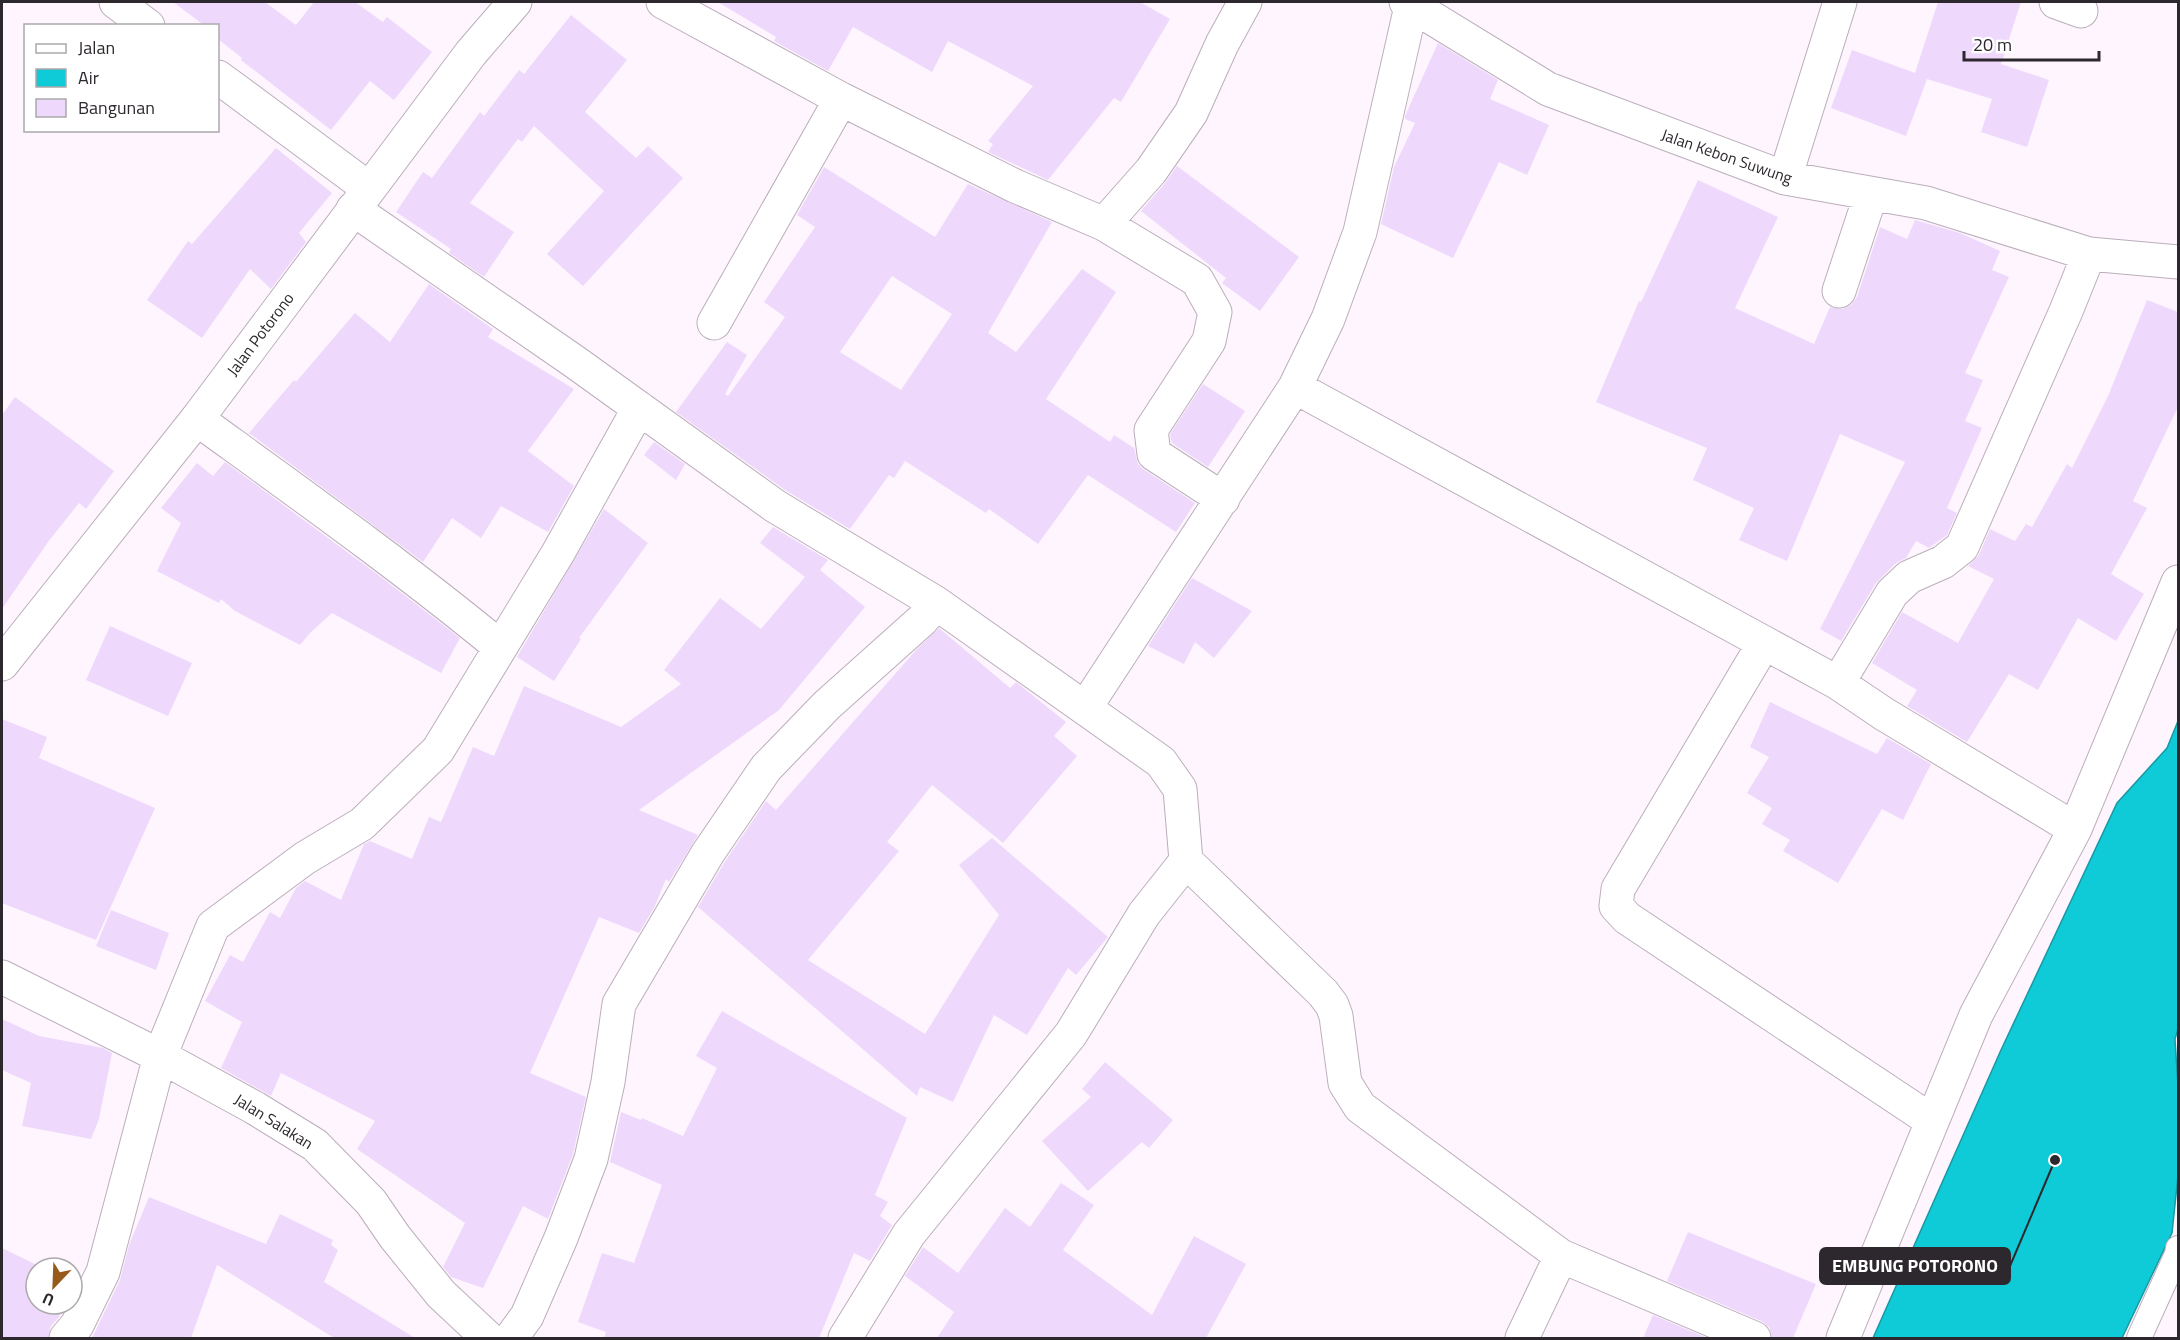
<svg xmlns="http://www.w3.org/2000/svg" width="2180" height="1340" viewBox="0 0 2180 1340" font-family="'Titillium Web',sans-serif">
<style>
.water{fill:#0fcad7;stroke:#1899a4;stroke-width:1.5}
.building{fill:#eed9fc;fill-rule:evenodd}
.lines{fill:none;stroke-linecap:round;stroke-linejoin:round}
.service-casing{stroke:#bbaebb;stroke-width:26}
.minor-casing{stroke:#bbaebb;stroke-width:35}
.tertiary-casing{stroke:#bbaebb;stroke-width:35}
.service{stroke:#fff;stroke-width:24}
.minor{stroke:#fff;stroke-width:33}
.tertiary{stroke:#fff;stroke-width:33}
.labels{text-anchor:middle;stroke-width:4.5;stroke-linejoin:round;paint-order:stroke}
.street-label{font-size:16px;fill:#2d282d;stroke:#fff}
.leader{fill:none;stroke:#2d282d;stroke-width:2}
.callout-dot{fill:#2d282d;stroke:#fff;stroke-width:2}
.callout{fill:#2d282d;stroke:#2d282d;stroke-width:2}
.callout-label{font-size:18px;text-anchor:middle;font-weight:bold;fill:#fff}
</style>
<rect width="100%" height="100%" fill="#fef5fe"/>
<!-- water -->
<path class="water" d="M2178 721V1029L2175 1039 2178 1086V1176L2172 1233 2122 1338H1873L2001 1050 2117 803 2167 748Z"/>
<!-- building -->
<path class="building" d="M173 2H265L296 25 314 2H355L383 22 387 17 432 52 394 100 370 81 331 130 241 60 242 58 218 39V26H205Z
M718 2H1140L1170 19 1121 102 1114 98 1048 180 988 152 993 144 988 141 1033 86 948 41 932 72 853 27 828 71 774 41 776 37Z
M1938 2H2021L2001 64 2049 80 2027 147 1981 132 1992 99 1927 79 1906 136 1831 108 1852 50 1915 73Z
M571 15 627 60 585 112 636 158 648 146 683 178 583 286 547 254 604 191 534 126 522 142 518 139 470 203 514 232 484 277 449 253 451 249 396 212 423 172 432 178 480 112 484 116 519 70 524 74Z
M1438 43 1498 80 1490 99 1549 125 1527 175 1499 162 1453 258 1381 224 1394 167 1415 123 1405 119V116Z
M276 148 332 193 299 233 306 242 271 289 250 269 202 338 147 300 188 241 192 244Z
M1177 166 1299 257 1260 311 1222 283 1226 278 1141 211 1165 183Z
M824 167 935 237 968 184 1052 222 988 333 1016 352 1082 269 1116 292 1046 399 1110 442 1114 435 1134 448 1138 464 1143 469 1195 503 1176 532 1088 475 1038 544 989 509 986 513 905 461 894 478 889 475 850 529 785 490 676 412 727 342 747 355 725 394 728 396 785 317 764 302 815 227 797 215ZM892 276 952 314 901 390 840 352Z
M1698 180 1778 217 1735 308 1814 344 1830 307 1843 309 1851 305 1857 297 1880 227 1907 239 1915 220 1960 233 2000 251 1992 270 2009 277 1965 373 1983 380 1965 421 1982 428 1947 508 1957 513 1947 535 1929 548 1916 541 1906 558 1896 563 1876 583 1841 641 1820 629 1905 462 1840 434 1787 561 1739 540 1754 508 1693 480 1707 448 1596 402 1639 301 1641 302Z
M429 284 493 329 488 337 574 389 528 451 574 486 548 532 501 506 481 538 452 518 423 562 249 433 294 380 296 382 355 313 390 342Z
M2147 300 2178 312V407L2133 501 2147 508 2111 574 2144 594 2116 641 2078 618 2038 690 2009 674 1967 742 1907 706 1917 690 1872 663 1902 612 1958 643 1994 579 1968 566 1979 555 1990 529 2015 541 2026 524 2032 527 2067 464 2072 468 2108 396Z
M1203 384 1245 411 1208 467 1172 443 1170 434Z
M15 397 114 471 86 509 79 503 48 542 2 609V415Z
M654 442 685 464 676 480 644 455Z
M225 462 377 574 460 638 441 673 332 613 311 632 300 645 235 611 221 599 219 603 157 571 181 523 161 508 197 463 213 476Z
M604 509 648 543 579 638 581 639 554 681 517 657Z
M773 527 828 560 820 570 865 607 779 710 639 810 698 835 669 882 666 879 655 906 639 933 599 917 530 1073 586 1097 573 1154 548 1219 523 1206 483 1288 451 1277 443 1267 465 1223 357 1149 375 1121 281 1073 271 1096 221 1068 242 1022 205 1001 230 955 243 962 270 912 280 918 296 888 305 881 341 900 364 844 370 841 412 859 429 817 441 822 473 747 494 756 524 686 621 727 681 684 664 670 720 598 761 629 805 577 760 543Z
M1192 578 1252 611 1214 658 1195 642 1184 664 1148 646Z
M110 626 192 663 168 716 86 680Z
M939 628 1010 688 1016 682 1066 722 1054 736 1077 756 1003 843 932 785 887 842 899 851 808 960 925 1034 999 915 959 865 992 838 1108 937 1076 975 1068 968 1027 1035 994 1015 953 1102 920 1087 917 1096 698 907 724 863 766 801 776 810 916 650Z
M1770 702 1877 754 1887 738 1931 764 1903 820 1882 809 1838 883 1783 851 1790 840 1762 824 1772 808 1747 793 1769 757 1750 747Z
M2 719 47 737 39 758 155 808 96 940 2 903Z
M111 910 169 933 156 970 96 946Z
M722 1011 907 1118 875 1195 888 1202 880 1216 892 1225 870 1261 854 1253 819 1338H604L606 1332 578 1322 602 1253 634 1263 662 1185 610 1162 621 1112 641 1120 642 1118 683 1136 717 1068 696 1056Z
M2 1019 39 1036 103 1048 112 1053 99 1119 91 1139 22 1126 31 1083 2 1070Z
M1105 1062 1173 1120 1149 1148 1142 1142 1088 1191 1042 1141 1091 1097 1082 1089Z
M1061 1183 1094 1205 1063 1250 1152 1315 1194 1236 1246 1264 1206 1338H937L954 1312 905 1276 923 1247 958 1273 1005 1208 1030 1227Z
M149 1197 266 1244 280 1214 333 1240 331 1245 338 1250 324 1282 415 1338H334L217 1265 191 1338H92L120 1280 129 1245Z
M1688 1232 1816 1284 1793 1338H1772L1769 1327 1761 1321 1667 1281Z
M2 1248 43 1268H36V1304H62L59 1317 51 1326 48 1338H2Z
M1653 1315 1707 1338H1643Z"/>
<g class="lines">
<defs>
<path id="service" d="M2139 1338 2177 1254 2178 1248"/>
<path id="minor" d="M116 2 148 26
M663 2 841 99 1015 186 1104 224 1197 280 1215 312 1209 341 1151 430 1154 454 1223 499
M1406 2 1548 89 1785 178 1926 203 2089 254 2178 262
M2056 2 2081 11
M218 77 368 188
M1785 178 1840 2
M353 209 575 362 775 506 936 603 922 620 827 705 766 768 708 853 619 1004 608 1082 591 1159 561 1238 527 1316 511 1338
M1104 224 1151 171 1191 113 1222 44 1245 2
M1839 291 1871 194
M714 323 841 99
M1295 387 1838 683 1884 714 2075 829
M197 419C299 493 403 567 500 647
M1764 643 1618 889 1616 906 1627 918 1932 1121
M1838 683 1892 593 1909 577 1943 562 1962 547 2066 311 2089 254
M1085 708 1295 387 1328 319 1360 232 1412 2
M1186 861 1323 993 1332 1005 1336 1016 1345 1083 1360 1107 1561 1256 1754 1338
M2 977 160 1056 255 1108 315 1145 371 1202 395 1237 441 1294 488 1338
M66 1338 77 1325 103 1272 160 1056 213 926 305 858 362 824 438 750 558 553 639 408
M845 1338 909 1234 1071 1034 1144 914 1186 861 1180 789 1161 762 936 603
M1522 1338 1561 1256
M1843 1338 1976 1015 2075 829 2178 582"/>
<path id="tertiary" d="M2 664 197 419 471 53 515 2"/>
</defs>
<!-- service casing -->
<use href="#service" class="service-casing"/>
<!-- minor casing -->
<use href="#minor" class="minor-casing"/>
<!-- tertiary casing -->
<use href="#tertiary" class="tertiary-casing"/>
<!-- service -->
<use href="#service" class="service"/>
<!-- minor -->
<use href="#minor" class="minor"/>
<!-- tertiary -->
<use href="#tertiary" class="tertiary"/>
</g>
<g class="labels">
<!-- street labels -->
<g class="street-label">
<text transform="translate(1727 156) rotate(19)" y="6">Jalan Kebon Suwung</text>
<text transform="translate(260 334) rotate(-53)" y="6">Jalan Potorono</text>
<text transform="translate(274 1121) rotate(32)" y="6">Jalan Salakan</text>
</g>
</g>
<!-- callouts -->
<path class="leader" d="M2055 1160L2010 1266"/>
<circle class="callout-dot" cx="2055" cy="1160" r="6"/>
<rect class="callout" x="1820" y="1248" width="190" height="36" rx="6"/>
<g class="callout-label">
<text x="1915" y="1272">EMBUNG POTORONO</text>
</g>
<!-- border -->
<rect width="2180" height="1340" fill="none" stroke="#2d282d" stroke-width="6"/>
<!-- legend -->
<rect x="24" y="24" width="195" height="108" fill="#ffffff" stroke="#aba9ab" stroke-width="1.5"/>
<rect x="36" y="44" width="30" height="9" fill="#ffffff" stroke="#aba9ab" stroke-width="1.5"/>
<text x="78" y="54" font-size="18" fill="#2d282d">Jalan</text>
<rect x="36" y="69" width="30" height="18" fill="#0fcad7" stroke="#aba9ab" stroke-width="1.5"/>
<text x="78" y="84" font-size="18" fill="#2d282d">Air</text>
<rect x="36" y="99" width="30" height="18" fill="#eed9fc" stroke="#aba9ab" stroke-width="1.5"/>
<text x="78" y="114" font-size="18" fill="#2d282d">Bangunan</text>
<!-- north arrow -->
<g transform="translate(54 1286) rotate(203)"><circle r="28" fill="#ffffff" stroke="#aba9ab" stroke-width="1.5"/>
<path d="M0-4.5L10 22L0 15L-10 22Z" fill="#965b1b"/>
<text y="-9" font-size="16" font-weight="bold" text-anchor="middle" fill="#2d282d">U</text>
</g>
<!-- scale -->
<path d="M1964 51v9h135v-9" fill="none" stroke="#2d282d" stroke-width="3"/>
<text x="1973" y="51" font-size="18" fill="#2d282d" stroke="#ffffff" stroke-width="4.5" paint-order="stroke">20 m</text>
</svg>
